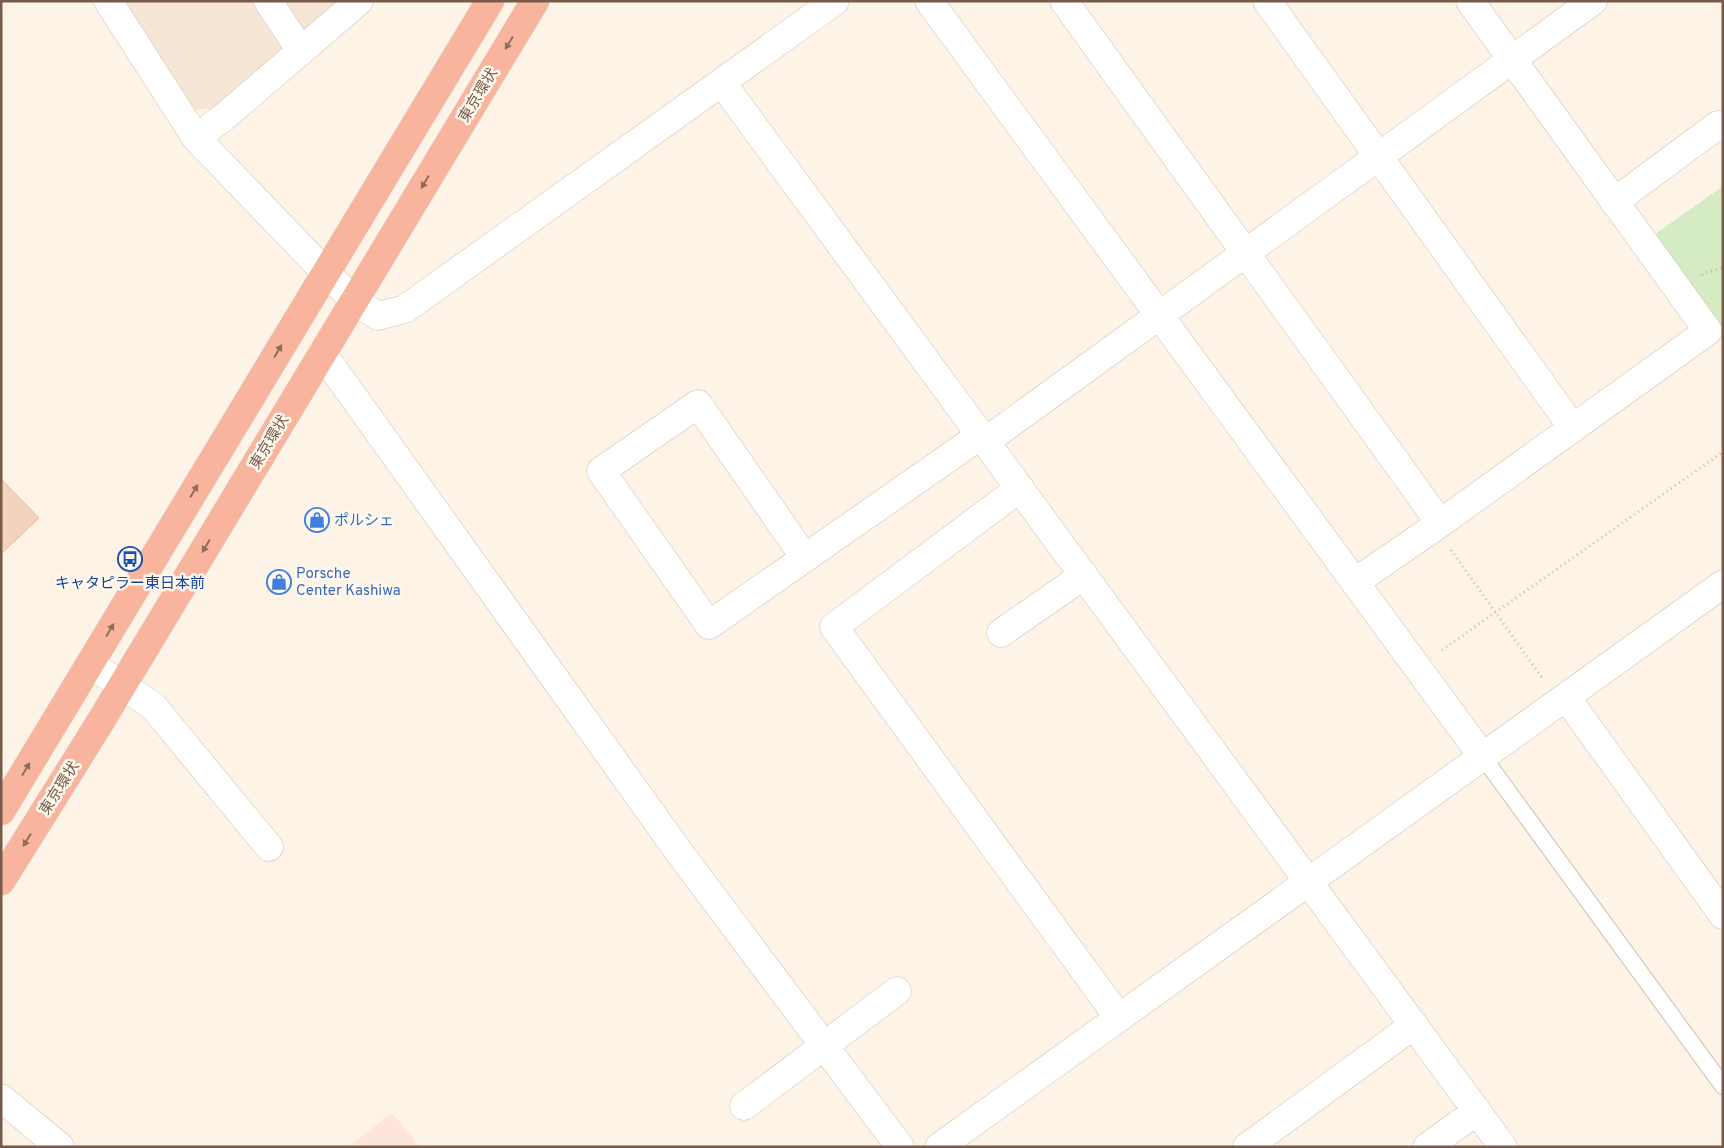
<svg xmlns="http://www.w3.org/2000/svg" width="1724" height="1148" viewBox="0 0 1724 1148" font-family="Overpass,'Noto Sans JP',sans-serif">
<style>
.residential{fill:#f5e6d5}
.commercial{fill:#fde5da}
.green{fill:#d4ebc4}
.building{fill:#f3d3be;stroke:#e6b99e}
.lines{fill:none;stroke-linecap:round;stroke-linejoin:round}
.lane-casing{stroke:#d1beaf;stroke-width:18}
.street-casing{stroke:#d1beaf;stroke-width:29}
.secondary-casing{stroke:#d4beac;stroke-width:29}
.highway-casing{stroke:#dcd4d0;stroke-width:29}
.path{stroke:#d8b6a0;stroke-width:3;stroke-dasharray:1 4;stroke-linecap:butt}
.lane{stroke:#fff;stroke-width:16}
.street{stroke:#fff;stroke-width:28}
.secondary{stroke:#fff;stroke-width:28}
.highway{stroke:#f8b49d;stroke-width:28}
.oneway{fill:#916c5b}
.labels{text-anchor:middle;stroke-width:5;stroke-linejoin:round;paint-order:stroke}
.street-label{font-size:15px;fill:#775a4a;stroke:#fff8ee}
.shop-label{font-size:15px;fill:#366cbe;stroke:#fff8ee;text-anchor:start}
.transit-label{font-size:15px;fill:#164399;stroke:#fff8ee}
</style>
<rect width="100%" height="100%" fill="#fdf4e7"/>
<!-- residential -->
<path class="residential" d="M119 1H339L217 108 189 110Z"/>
<!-- commercial -->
<path class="commercial" d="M392 1113 420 1147H348Z"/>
<!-- green -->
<path class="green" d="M1723 186V330L1654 235Z"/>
<!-- building -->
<path class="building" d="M1 479 39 518 1 554Z"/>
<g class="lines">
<defs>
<path id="lane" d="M1483 757 1723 1086"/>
<path id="street" d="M108 1 196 138 325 272 354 300 378 316 405 309 835 1
M268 1 301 51
M929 1 1483 757
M1064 1 1440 523
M1267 1 1573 428
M722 83 1503 1147
M196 138 224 117 359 1
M1614 202 1718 125
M322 353 679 852 900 1147
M986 441 1593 1
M1020 488 834 627 1119 1018
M805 558 698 404 601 471 709 625 981 435
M1355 582 1435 527 1708 331 1470 1
M1001 633 1084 575
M90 664 153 706 269 847
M1566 697 1723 915
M744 1106 897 991
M939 1147 1723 584
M1247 1147 1414 1025
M1427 1147 1477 1111"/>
<path id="secondary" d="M1 1098 60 1147"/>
<path id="highway" d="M1 811 490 1
M1 881 99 724 535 1"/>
</defs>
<!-- lane casing -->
<use href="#lane" class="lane-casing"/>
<!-- street casing -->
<use href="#street" class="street-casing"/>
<!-- secondary casing -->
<use href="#secondary" class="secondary-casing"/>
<!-- highway casing -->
<use href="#highway" class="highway-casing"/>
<!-- path -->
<path class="path" d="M1702 275 1707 272 1723 268
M1451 550 1543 679
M1442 650 1723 452"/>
<!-- lane -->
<use href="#lane" class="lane"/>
<!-- street -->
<use href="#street" class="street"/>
<!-- secondary -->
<use href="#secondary" class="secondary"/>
<!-- highway -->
<use href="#highway" class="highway"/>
</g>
<!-- one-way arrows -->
<defs><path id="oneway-solid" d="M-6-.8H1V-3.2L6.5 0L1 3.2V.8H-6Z" transform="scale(1.25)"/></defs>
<g class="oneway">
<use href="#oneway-solid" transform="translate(509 43) rotate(121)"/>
<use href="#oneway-solid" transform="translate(425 182) rotate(121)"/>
<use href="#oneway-solid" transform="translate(278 351) rotate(-59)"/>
<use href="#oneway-solid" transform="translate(194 491) rotate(-59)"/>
<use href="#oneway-solid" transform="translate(206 546) rotate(121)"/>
<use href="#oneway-solid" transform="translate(110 630) rotate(-59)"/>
<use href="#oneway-solid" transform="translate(26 769) rotate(-59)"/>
<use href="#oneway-solid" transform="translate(27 840) rotate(122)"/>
</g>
<!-- icons -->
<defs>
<symbol id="shop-ring" viewBox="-11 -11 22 22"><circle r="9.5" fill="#fff8ee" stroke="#3f7fe0" stroke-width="1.5"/><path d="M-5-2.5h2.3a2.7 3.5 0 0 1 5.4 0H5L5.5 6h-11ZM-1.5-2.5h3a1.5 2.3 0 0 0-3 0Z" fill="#3f7fe0"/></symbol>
<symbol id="bus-ring" viewBox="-11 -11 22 22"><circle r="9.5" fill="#fff8ee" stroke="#1a4fb4" stroke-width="1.5"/><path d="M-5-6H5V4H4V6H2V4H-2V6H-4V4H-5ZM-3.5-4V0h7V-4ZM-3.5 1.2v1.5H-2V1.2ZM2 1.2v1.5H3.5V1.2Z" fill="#1a4fb4"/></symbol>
</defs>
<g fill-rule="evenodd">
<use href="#shop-ring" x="303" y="506" width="28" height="28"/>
<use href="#bus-ring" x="116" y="545" width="28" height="28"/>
<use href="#shop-ring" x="265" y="568" width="28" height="28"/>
</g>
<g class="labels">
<!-- street labels -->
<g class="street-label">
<text transform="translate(478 95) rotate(-59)" y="5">東京環状</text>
<text transform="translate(269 442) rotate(-59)" y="5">東京環状</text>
<text transform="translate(59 788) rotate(-58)" y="5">東京環状</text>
</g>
<!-- shop labels -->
<g class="shop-label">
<text x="334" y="525">ポルシェ</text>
<text x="296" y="578">Porsche<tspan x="296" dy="17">Center Kashiwa</tspan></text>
</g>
<!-- transit labels -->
<g class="transit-label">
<text x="130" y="588">キャタピラー東日本前</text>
</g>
</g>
<!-- border -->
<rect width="1724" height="1148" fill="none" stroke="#775a4a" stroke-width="5"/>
</svg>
